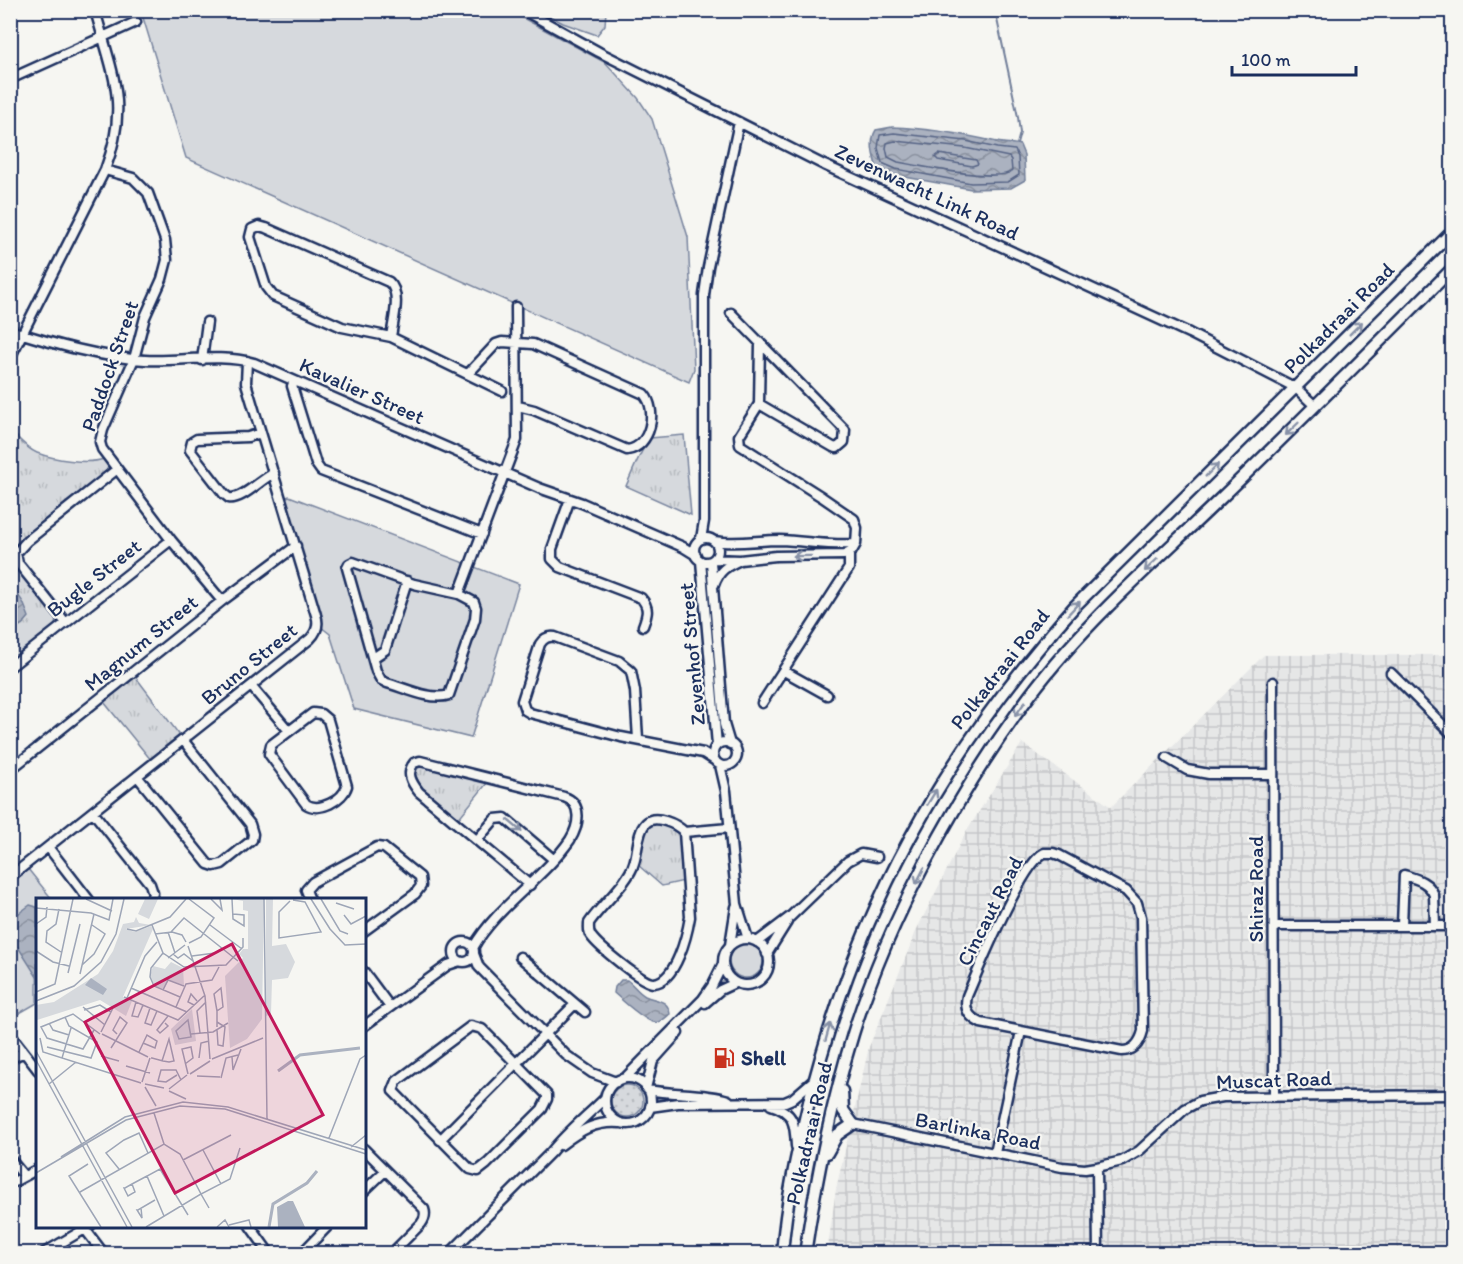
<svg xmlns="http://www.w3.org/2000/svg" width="1463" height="1264" viewBox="0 0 1463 1264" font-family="Itim,sans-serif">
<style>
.industrial{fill:url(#industrial-grid)}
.grass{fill:#d6d9dd;stroke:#78849e;stroke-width:1.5}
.park{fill:url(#park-tufts);stroke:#78849e;stroke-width:1.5}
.garden{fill:url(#garden-dots);stroke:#78849e;stroke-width:1.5}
.water{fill:url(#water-waves);stroke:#717e99;stroke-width:1.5}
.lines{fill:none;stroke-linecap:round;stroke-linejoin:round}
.shore{stroke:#556385;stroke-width:1.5}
.stream{stroke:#717e99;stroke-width:2}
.minor-casing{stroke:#1b2f5e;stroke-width:13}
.major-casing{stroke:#1b2f5e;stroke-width:15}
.minor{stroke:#f6f6f2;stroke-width:8}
.major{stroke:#f6f6f2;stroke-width:10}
.oneway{stroke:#8892a8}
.labels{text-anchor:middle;stroke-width:4.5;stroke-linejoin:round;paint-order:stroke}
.street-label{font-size:21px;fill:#1b2f5e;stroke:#f6f6f2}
.poi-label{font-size:21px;font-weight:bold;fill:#1b2f5e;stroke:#f6f6f2;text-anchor:start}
.inset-river{fill:none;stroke:#abb2c0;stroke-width:3}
.inset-road{fill:none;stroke:#9ea6b7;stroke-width:1.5}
.view{fill:#c2185b;fill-opacity:0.15;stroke:#c2185b;stroke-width:3}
.inset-edge{fill:none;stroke:#1b2f5e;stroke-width:3}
</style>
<defs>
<pattern id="industrial-grid" width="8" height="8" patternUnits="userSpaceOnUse" patternTransform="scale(1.5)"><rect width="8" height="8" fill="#e6e7e7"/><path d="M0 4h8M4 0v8" fill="none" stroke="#c5c6c9"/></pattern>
<pattern id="park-tufts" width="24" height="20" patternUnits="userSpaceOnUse" patternTransform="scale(1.5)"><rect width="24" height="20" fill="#d6d9dd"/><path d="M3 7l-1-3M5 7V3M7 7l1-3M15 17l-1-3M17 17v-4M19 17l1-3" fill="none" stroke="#b7bbc0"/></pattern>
<pattern id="garden-dots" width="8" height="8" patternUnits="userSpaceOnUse" patternTransform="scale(1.5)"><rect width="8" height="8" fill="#d6d9dd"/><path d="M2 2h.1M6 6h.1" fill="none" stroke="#b7bbc0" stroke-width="1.8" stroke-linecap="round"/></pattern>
<pattern id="water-waves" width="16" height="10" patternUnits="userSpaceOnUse" patternTransform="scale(1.5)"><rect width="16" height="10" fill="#abb2c0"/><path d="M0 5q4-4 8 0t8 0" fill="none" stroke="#8a919f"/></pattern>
</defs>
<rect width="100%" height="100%" fill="#f6f6f2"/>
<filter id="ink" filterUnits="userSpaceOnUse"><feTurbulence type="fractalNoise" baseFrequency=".0167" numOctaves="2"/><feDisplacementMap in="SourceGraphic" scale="12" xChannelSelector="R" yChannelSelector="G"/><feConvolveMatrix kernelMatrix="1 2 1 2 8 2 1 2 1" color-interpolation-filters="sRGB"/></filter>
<g filter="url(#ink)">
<!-- industrial -->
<path class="industrial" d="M1264 655H1452V1253L827 1254 836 1189 869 1047 917 929 965 834 1022 743 1111 807Z"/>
<!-- grass -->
<path class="grass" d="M141 11H510L606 63 638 98 652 119 688 237 694 369 689 382 186 158Z
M540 11H606L605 25 597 35 563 23Z
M289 496 519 584 471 738 354 709 330 634 321 627V616L285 498Z
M28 869 52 899 38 900 37 1003 11 1018V882Z
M729 961a17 17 0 1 1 34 0a17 17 0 1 1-34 0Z"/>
<!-- park -->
<path class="park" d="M11 431C18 438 27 449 37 453 53 459 87 465 104 459L108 467 105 474 17 544 12 554 14 564 56 616 55 626 11 663Z
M684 435 691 515 626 486C634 469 639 453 650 438Z
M135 676 181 737 151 760 104 702Z
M421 766H424L488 782 458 819 422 789 415 774 417 768Z
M657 823 672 827 679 833 684 881 662 886 638 865 646 831 649 826Z"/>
<!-- garden -->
<path class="garden" d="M611 1101a16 16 0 1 1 32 0a16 16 0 1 1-32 0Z"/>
<!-- water -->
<path class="water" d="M892 127C928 128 962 134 997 142 1005 144 1013 143 1020 145L1024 155 1025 180 1011 188 971 189 894 175 877 168C873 156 869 141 876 130Z
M11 585 23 602 29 617 24 623 11 632Z
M30 905 37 907V977L13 939 11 919Z
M621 980H627C633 984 638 992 645 996 656 1001 668 999 670 1014 665 1018 660 1024 653 1022 642 1019 623 1001 614 993L615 987Z"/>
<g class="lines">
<!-- shore -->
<path class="shore" d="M894 133 966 141 997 148 1015 150 1018 157 1019 175 1008 182 971 183 896 169 882 163 878 148 880 135Z
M895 141 965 148 1009 157 1011 160 1012 171C998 183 919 166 898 162L888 157 886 148 887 143Z
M939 154 976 160 978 164 972 166 938 160 935 157Z"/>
<!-- stream -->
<path class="stream" d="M995 10 1018 117 1020 133 1017 144"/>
<defs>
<path id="minor" d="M523 10 599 52 824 165 1189 333 1296 388 1315 406
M10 79 136 22
M105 170 133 178 148 193 165 240 167 260 162 279 145 317 134 359 103 430 100 442 102 449 171 540 222 601
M731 313 845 430 844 442 837 448 833 447 759 404
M10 330C54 344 99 357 145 360 180 362 220 353 254 363L539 488 582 503 683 547 696 555
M391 337 342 327 273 296 266 287 250 237 252 229 259 226 266 228 389 282C402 293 393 321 391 337L502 391
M10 358 105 170C130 105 112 73 95 10
M202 360 207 322
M468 374 496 344 502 342 533 344 644 394C658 410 651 447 627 450L534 410 518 406
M294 381 292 386 316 464 321 471 482 534
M261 433 248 437 197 439 192 442 190 450 224 494 229 498C242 500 260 480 274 473
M570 499 552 549V559L560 567 641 598C650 608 647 615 643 626
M694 550a12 12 0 1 1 24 0a12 12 0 1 1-24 0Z
M701 539 704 521V295L708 267 739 122
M714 541C736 545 757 540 780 540 806 541 830 546 856 544
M714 559 740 560 776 556 844 555 852 551 856 544 857 528 854 519 822 497 740 445 739 436 759 404 760 343
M701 561 717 745
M353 562 414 584 459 594 474 602 476 608 475 619 449 695C431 701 405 688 387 683L381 680 376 671 347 568 349 564Z
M711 562 724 724 730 744
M714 585C719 570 727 566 740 560
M459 594 517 440 516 307
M66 623 18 563 16 553 27 541 116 470
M373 658 385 650 407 581
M10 667 171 540
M784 671 827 695
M1391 673 1452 734
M1273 682 1274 1096
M251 686 289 731
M762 703 849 568V553
M313 713 321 714 328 720 347 786C343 800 319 813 306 804L269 754 271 745Z
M638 739 635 691 631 671 619 661 555 637C548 636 544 638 540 644L522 701 525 710 530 713 621 737 703 753 714 760
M713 754a12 12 0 1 1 24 0a12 12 0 1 1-24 0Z
M1167 758 1187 770 1209 774H1273
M720 765 726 791 737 904 748 939
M10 770 222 601 296 546
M137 776 208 864 214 866 222 864 252 840 253 834 250 824 183 740
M93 812 150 884 153 893 151 900
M684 832 690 917C687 935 676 981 654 983 643 984 598 946 591 936 588 932 589 928 589 923 601 905 629 882 634 863 638 852 637 832 646 823 655 814 677 824 684 832L729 828
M477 840 495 819 505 818 553 859
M48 847 89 900
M1044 853H1053L1059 855 1126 891 1137 903 1141 917 1143 1031C1140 1043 1134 1051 1122 1051L981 1023C968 1017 964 1009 967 996 979 968 1021 865 1044 853Z
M10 877 310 639C317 632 319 624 316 615L246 383 247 361
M310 900 306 890 313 882 377 847 384 848 420 877 421 886 415 894 364 931
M1402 925 1404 875C1417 879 1429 882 1434 895L1435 926
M1274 926H1452
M723 962a23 23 0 1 1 46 0a23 23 0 1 1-46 0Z
M757 942 790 917 848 861 861 854 877 857
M454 952a10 10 0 1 1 20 0a10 10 0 1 1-20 0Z
M730 945 736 907
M473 948C496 907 543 879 570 840 579 826 583 803 564 797L420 761 414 763C406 773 411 782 419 792L530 885
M474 954 479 967 566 1055 592 1073 616 1082
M767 954 787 922
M520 957 585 1012
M364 972 390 1007
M705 1003 720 990 735 983
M364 1026 448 965 460 961
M471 1026 482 1029 547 1095V1099L542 1109 487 1164 478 1171 470 1169 393 1091 397 1081Z
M10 1034 38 1070
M10 1059 24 1052
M625 1078 703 999 712 986 723 964
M605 1101a23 23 0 1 1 46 0a23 23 0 1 1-46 0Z
M646 1088 653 1061 678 1033
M648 1090C674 1095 703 1092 728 1100
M771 1105C794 1112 795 1124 796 1146
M650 1107 678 1103 785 1102 792 1099 814 1080
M853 1124 1062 1167 1085 1169 1097 1167
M440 1140 575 1004
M561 1145C581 1130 595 1121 620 1123
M364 1149 424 1209C426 1215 425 1219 421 1224L391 1254
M995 1153 1021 1031
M10 1159 24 1176
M10 1184 38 1169
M364 1191 385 1171
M250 1226 270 1254
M85 1229 104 1254
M42 1254 90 1226
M301 1254 328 1226
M449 1254 551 1152C567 1132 587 1116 605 1098
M1098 1254 1097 1167 1122 1161 1139 1151 1185 1109 1200 1101 1223 1097 1452 1095"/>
<path id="major" d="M827 1153 837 1135 853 1124 843 1110 842 1091
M782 1254C786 1202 797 1152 809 1102 857 908 943 755 1075 606L1452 232
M805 1254C816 1179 831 1106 853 1034 887 923 954 800 1022 706 1078 628 1151 566 1219 500 1298 424 1375 346 1452 269"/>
</defs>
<!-- minor casing -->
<use href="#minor" class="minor-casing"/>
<!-- major casing -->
<use href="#major" class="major-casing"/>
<!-- minor -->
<use href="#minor" class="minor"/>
<!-- major -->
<use href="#major" class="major"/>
</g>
<!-- one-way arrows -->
<defs><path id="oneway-shaft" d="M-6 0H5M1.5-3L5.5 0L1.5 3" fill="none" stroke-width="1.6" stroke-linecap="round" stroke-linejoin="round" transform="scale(1.5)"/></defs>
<g class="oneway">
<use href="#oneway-shaft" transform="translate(1356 328) rotate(-45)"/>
<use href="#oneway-shaft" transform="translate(1292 429) rotate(136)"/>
<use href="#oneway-shaft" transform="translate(1212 470) rotate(-45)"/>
<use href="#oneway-shaft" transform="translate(802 556) rotate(179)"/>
<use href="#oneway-shaft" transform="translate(1151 565) rotate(136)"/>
<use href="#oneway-shaft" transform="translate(1074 608) rotate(-47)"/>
<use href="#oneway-shaft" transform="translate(1020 709) rotate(125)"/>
<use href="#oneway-shaft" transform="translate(932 797) rotate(-59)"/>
<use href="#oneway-shaft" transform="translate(515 826) rotate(40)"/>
<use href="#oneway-shaft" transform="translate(920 876) rotate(117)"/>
<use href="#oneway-shaft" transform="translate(828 1032) rotate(-74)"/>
</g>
</g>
<!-- icons -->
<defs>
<symbol id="fuel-bare" viewBox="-9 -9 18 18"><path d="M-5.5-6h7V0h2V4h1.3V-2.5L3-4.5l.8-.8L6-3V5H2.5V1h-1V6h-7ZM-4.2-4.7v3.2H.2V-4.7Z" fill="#c8321e" stroke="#f6f6f2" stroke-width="2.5" paint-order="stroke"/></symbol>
</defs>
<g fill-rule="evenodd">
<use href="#fuel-bare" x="709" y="1043" width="30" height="30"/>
</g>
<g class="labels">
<!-- street labels -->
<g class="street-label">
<text transform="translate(927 192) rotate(25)" y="7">Zevenwacht Link Road</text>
<text transform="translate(1339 318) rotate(-45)" y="7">Polkadraai Road</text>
<text transform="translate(110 366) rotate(-71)" y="7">Paddock Street</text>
<text transform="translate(362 391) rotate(24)" y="7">Kavalier Street</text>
<text transform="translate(94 578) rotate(-38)" y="7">Bugle Street</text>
<text transform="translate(141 643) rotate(-39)" y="7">Magnum Street</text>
<text transform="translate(692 654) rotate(-95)" y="7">Zevenhof Street</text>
<text transform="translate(249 664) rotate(-39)" y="7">Bruno Street</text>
<text transform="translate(1000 669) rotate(-52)" y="7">Polkadraai Road</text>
<text transform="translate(1256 889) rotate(-90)" y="7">Shiraz Road</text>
<text transform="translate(990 911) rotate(-63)" y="7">Cincaut Road</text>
<text transform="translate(1274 1080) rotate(-2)" y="7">Muscat Road</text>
<text transform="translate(978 1131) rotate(11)" y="7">Barlinka Road</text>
<text transform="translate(809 1133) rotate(-77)" y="7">Polkadraai Road</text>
</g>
<!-- poi labels -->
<g class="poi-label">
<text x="741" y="1065">Shell</text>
</g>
</g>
<!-- overview -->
<g transform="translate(36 898)">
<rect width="330" height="330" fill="#f6f6f2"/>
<path d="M109 1H122L113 21 102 16ZM196 1H228L226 121 211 141 194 150 189 78 207 60 203 56 207 51H212V13L207 12V3ZM230 1H237L236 48 250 46 259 64 252 80 236 82 235 116 230 118ZM100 19 103 25 115 27 90 31 99 34 115 28 117 31 87 99 96 103 90 118 64 102 1 122 0 107 18 104 62 76 77 53 87 26 98 24ZM156 111 160 143 139 147 135 131Z" fill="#d6d9dd"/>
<path d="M135 64 147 70 148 87 133 82 128 91 119 88 114 78 117 68 129 71Z" fill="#d6d9dd"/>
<path d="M55 80 71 91 67 97 49 87ZM252 303H257L269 329H242L241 309Z" fill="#abb2c0"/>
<path class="inset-river" d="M242 173 264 157 324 150M233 329 237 306 271 285 281 273"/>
<path class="inset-road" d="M50 1 76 13M175 1 186 12 184 1M196 1 197 21 208 28V17L197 16M228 1 231 221M275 1 294 31 309 47 330 46M285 1 304 33 312 36M254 3 243 14V40L285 34 269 4 257 2M300 5 318 11M0 10 55 15 73 22 77 1M23 11 20 26 11 33 10 44 25 54M308 17 315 26 330 18M0 26 10 19 11 9M116 27 127 55 148 69 190 67 207 49V40M174 27 206 51M91 31 100 33 134 19 150 1M132 34 139 55M135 34 148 20 202 63M119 36 136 34 146 37 150 44M153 45 165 39 178 20 153 1M152 48 169 98 174 161M0 53 17 64 33 68M127 55 115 70 114 79 118 88 144 99M137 56 142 60 148 56 157 63M156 58 179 55 185 51M132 60 149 47M46 67 58 56 69 36 56 27M32 75 44 26M44 76 58 16M95 90 151 114M127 92 132 82 148 88M0 94 19 86 37 1M88 99 142 122 169 97M91 100 109 58 121 44M0 103 38 88 65 64 80 36 88 1M100 104 96 118 102 119 107 107M158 107 152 104 155 96 161 103M47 109 69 127M140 109 150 86 176 82 183 69M114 110 109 125 115 127 121 113M48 112 64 107 75 114M181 113 178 96 185 90 187 109 181 113V129M152 122 155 139 143 141 140 133ZM13 125 17 132 33 137M129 125 132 128 124 135 121 132 132 118M58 132 47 151 11 140 5 129 37 116 64 136M181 132 182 147 187 148 189 129 181 124M65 134 77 110M164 135 161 113 170 104M66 136 112 159M155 136 177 134 192 125M4 140 7 154 105 185M11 149 55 160 61 144 33 128 29 119M75 150 91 125 84 119 77 132 81 136M0 153 96 329M103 154 111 137 121 143 119 150 107 145M65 158 83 163M196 159 197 172 205 151M26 160 35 130M115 160H116L127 163 133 164 138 163 133 141 126 163M163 160 165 145 173 143M176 161 227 140M0 162 91 329M149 166 157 160 155 149 146 151 152 176M90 168 114 175M154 176 174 163M141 177 130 184 122 183 125 172H140L145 182M161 178 184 179M185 180 190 160 202 157M106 184 114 160M13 186 40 164M109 186 128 190M109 189 120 208M133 191 151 177M133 193 150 201M118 215 128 246M293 240 324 161 330 157M315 249 330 237M167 252 185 286M25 259 89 219 147 204 192 209 330 252M147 262 195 237M52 266 33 278 65 329M83 271 70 255 88 242 103 235 112 255M0 275 90 222 144 208 189 211 330 256M96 286 99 294 92 298 88 290H89L96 286 111 278M44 294 128 246 144 256 165 296 110 329M105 310 106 320 101 312H102L119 302M173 310 165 296 194 281 204 250M128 318 111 278 124 271 152 317M193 327 213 322 215 329M181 329 189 322 193 329"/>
<path class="view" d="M196 46 287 217 139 295 49 124Z"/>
<rect width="330" height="330" class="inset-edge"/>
</g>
<!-- margin -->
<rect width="1463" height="1264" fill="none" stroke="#f6f6f2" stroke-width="36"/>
<rect x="18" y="18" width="1427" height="1228" fill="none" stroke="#1b2f5e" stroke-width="2" filter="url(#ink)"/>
<!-- scale -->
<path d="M1232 66v9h124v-9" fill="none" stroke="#1b2f5e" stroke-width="3"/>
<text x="1241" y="66" font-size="18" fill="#1b2f5e" stroke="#f6f6f2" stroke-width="4.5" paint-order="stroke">100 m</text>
</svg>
